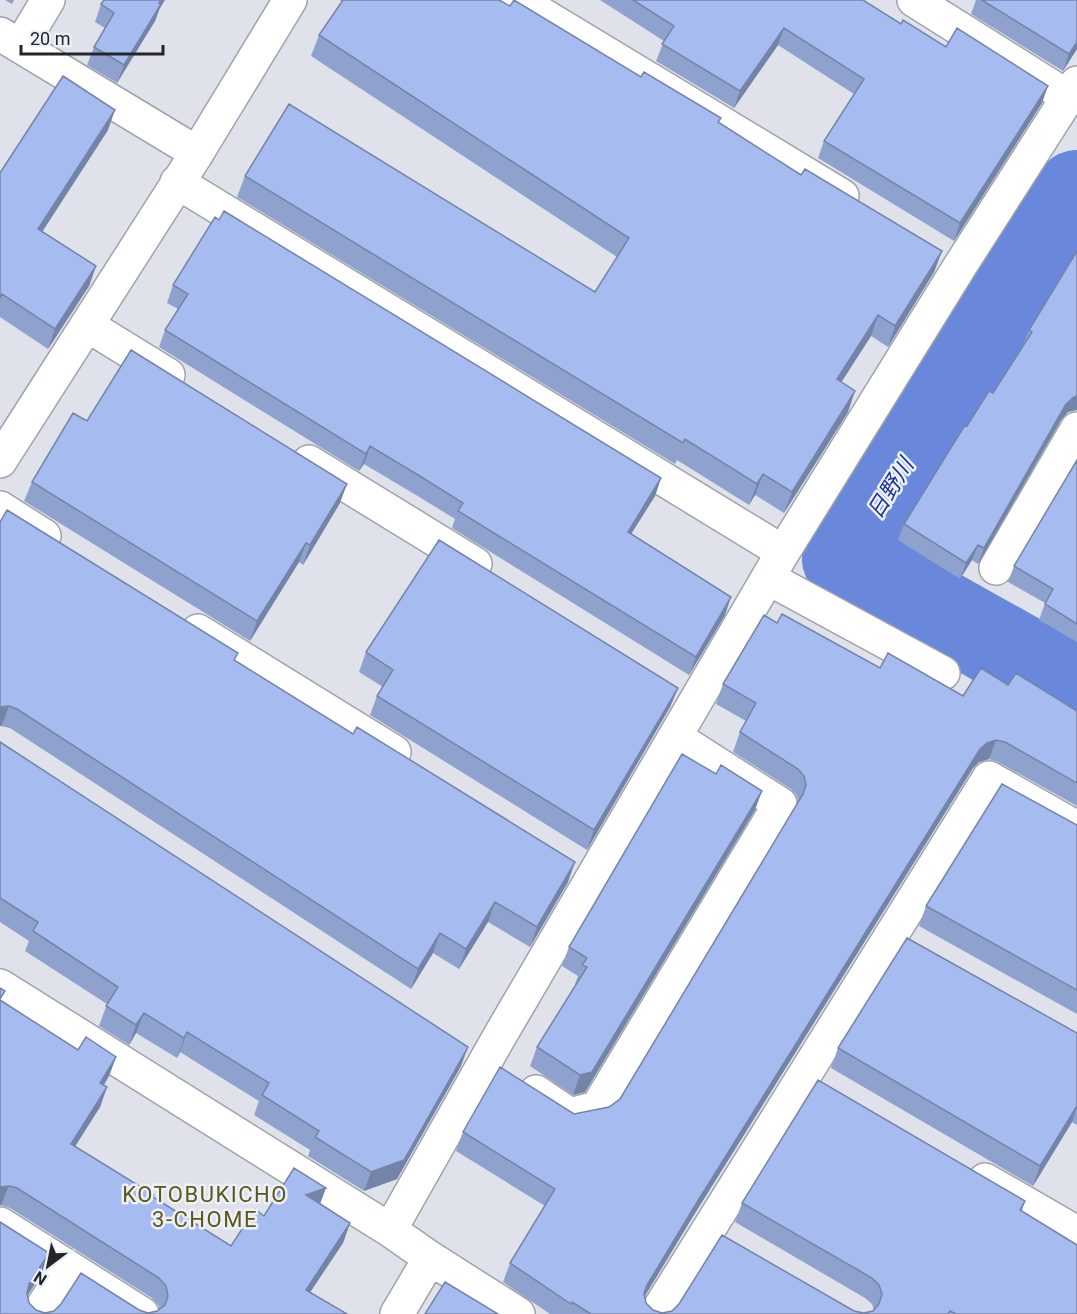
<svg xmlns="http://www.w3.org/2000/svg" width="1077" height="1314" viewBox="0 0 1077 1314" font-family="Roboto,'Noto Sans JP',sans-serif">
<style>
.lines{fill:none;stroke-linecap:round;stroke-linejoin:round}
.river{stroke:#6988db;stroke-width:86}
.minor-casing{stroke:#9fa3aa;stroke-width:36}
.minor{stroke:#fff;stroke-width:33}
.wall{fill:#8fa2ce}
.shaded-wall{fill:#7484a8}
.building{fill:#a6bcf0;stroke:#7484a8;stroke-width:1.5}
.labels{text-anchor:middle;stroke-width:5;stroke-linejoin:round;paint-order:stroke}
.water-label{font-size:22px;font-style:italic;fill:#1c3393;stroke:#ecf0f8}
.neighbourhood-label{font-size:22px;letter-spacing:1.5px;fill:#5f571a;stroke:#ecf0f8}
</style>
<rect width="100%" height="100%" fill="#dfe2eb"/>
<g class="lines">
<!-- river -->
<path class="river" d="M1077 193 845 559 1077 689"/>
<defs>
<path id="minor" d="M518 0 842 196
M914 0 1068 97
M0 34 197 153
M21 45 48 0
M177 182 783 552
M87 325 168 375
M0 461 197 153 290 0
M309 462 475 564
M0 508 44 536
M996 568 1077 429
M768 578 943 673
M198 631 394 752
M0 986 390 1230 430 1258 518 1314
M536 1092 570 1115 597 1108 780 804 675 737
M985 1180 1077 1233
M0 1224 142 1314
M390 1230 498 1039 783 552 960 266 1077 83
M38 1314 68 1267
M397 1314 430 1258
M656 1314 989 778 1077 828"/>
</defs>
<!-- minor casing -->
<use href="#minor" class="minor-casing"/>
<!-- minor -->
<use href="#minor" class="minor"/>
</g>
<!-- wall -->
<path class="wall" d="M5 0H14L12 4Z
M340 0H499L719 123 801 175 942 251 934 272 888 347 871 336 841 382 848 412 784 513 755 495 749 505 677 460 675 464 237 197 245 176 595 292 617 257 311 56 319 35 342 2Z
M600 0H863L901 24 946 47 1042 103 954 241 818 158 824 141 854 94 778 45 734 108 656 61 664 41Z
M976 0H1077V49L1063 71 971 14Z
M101 4 159 10 155 21 117 83 87 65 94 47 105 28 95 22Z
M108 130 42 232 96 266 89 286 48 349 0 317V173Z
M1064 271 1068 412 1061 420 978 564 972 560 960 579 898 540 904 524 967 426 993 393 1023 345 1029 330Z
M173 285 661 478 655 496 631 534 725 615 689 675 452 528 455 519 416 495 364 464 359 471 159 347 165 330 178 309 167 303Z
M87 421 340 503 303 565 299 562 250 641 24 501 32 482Z
M1077 460V642L1039 620 1045 603 1008 582 1014 566Z
M0 522 235 660 568 882 530 947 488 922 459 969 433 953 411 989 10 728 0 726Z
M777 623 880 668 963 696 1008 685 1077 711V806L998 762 989 759 979 762 973 768 692 1218 645 1296 646 1303 653 1310 662 1313 854 1311 864 1313 874 1310 872 1304 865 1298 735 1222 742 1203 1025 1201 1022 1211 1077 1314H550L503 1282 510 1263 545 1206 456 1151 463 1132 574 1114 609 1107 620 1099 798 802 797 796 791 789 733 752 740 732 746 721 716 704 723 684Z
M366 652 678 688 670 707 587 850 370 715 377 696 383 687 359 672Z
M0 742 461 1066 397 1179 364 1191 308 1156 310 1150 254 1115 259 1101 180 1052 177 1058 136 1033 129 1045 99 1026 107 1004 25 951 29 941 0 922Z
M716 774 755 810 585 1092 573 1095 530 1066 537 1047 576 984H575L578 976 562 966 569 947Z
M1075 825H1077V1014L919 926 926 906Z
M2 1001 78 1050 116 1057 109 1076 104 1085 107 1087 100 1107 75 1146 153 1198 231 1246 264 1216 320 1203 350 1223 343 1243 310 1292 347 1314H0L49 1253 42 1273 27 1296 29 1303 36 1310 45 1313 139 1310 148 1313 157 1311 159 1309V1306L152 1298 10 1208 1 1205Z
M1075 1032 1077 1033V1125L1072 1122 1033 1186 831 1068 838 1048Z"/>
<!-- shaded-wall -->
<path class="shaded-wall" d="M161 0H165L159 10 155 21 117 83 124 65Z
M784 28 778 45 734 108 740 91Z
M1077 42V49L1063 71 1069 54Z
M1048 86 1042 103 954 241 960 223Z
M115 110 108 130 31 249 38 229Z
M942 251 934 272 888 347 895 326Z
M96 266 89 286 48 349 55 329Z
M878 315 871 336 830 400 837 379Z
M855 391 848 412 784 513 792 492Z
M1077 396V410L1068 412 1061 420 978 564 984 548 1066 404 1074 397Z
M370 446 364 464 359 471 366 454Z
M763 474 755 495 749 505 757 484Z
M661 478 655 496 621 550 628 532Z
M347 484 340 503 303 565 310 545Z
M306 543 299 562 250 641 257 621Z
M978 545 972 560 960 579 966 563Z
M731 597 725 615 689 675 696 657Z
M678 688 670 707 587 850 594 830Z
M9 706 2 725 0 726V707Z
M996 740 989 759 979 762 973 768 692 1218 640 1304 647 1285 699 1199 980 749 987 743Z
M762 791 755 810 585 1092 573 1095 580 1075Z
M575 862 568 882 530 947 537 927Z
M495 902 488 922 459 969 466 949Z
M440 933 433 953 411 989 418 969Z
M144 1013 136 1033 129 1045 136 1025Z
M187 1032 180 1052 177 1058 184 1038Z
M468 1047 461 1066 397 1179 364 1191 371 1172Z
M116 1057 109 1076 93 1102 100 1083Z
M107 1087 100 1107 64 1164 71 1144Z
M1077 1106 1072 1122 1033 1186 1040 1166Z
M9 1186 1 1205 0 1206V1187Z
M326 1188 319 1207 306 1195Z
M350 1223 343 1243 299 1309 306 1290Z
M49 1253 42 1273 22 1304 29 1284Z"/>
<!-- building -->
<path class="building" d="M104 0H161L159 3 161 4 124 65 94 47 114 13 101 4Z
M343 0H499L510 6 514 0 641 77 644 72 721 118 718 122 801 175 805 169 942 251 895 326 878 315 837 379 855 391 792 492 763 474 757 484 685 439 683 443 245 176 289 104 595 292 629 238 319 35Z
M633 0H863L901 24 903 20 946 47 957 28 1048 86 960 223 824 141 864 79 784 28 740 91 662 44 674 26Z
M982 0H1077V42L1069 54Z
M63 76 115 110 38 229 96 266 55 329 2 294 0 298V173Z
M224 211 661 478 628 532 731 597 696 657 458 511 463 503 423 478 370 446 366 454 165 330 188 294 173 285 215 217 219 220Z
M1077 251V396L1074 397 1066 404 984 548 978 545 966 563 904 524 965 425 967 426 989 391 993 393 1032 332 1029 330Z
M131 350 347 484 310 545 306 543 257 621 32 482 73 413 87 421Z
M1077 460V624L1045 604 1053 589 1014 566Z
M7 510 238 653 234 660 353 734 357 727 575 862 537 927 495 902 466 949 440 933 418 969 17 709 9 706 0 707V522Z
M439 540 678 688 594 830 377 696 393 670 366 652Z
M782 614 880 668 888 653 963 696 981 668 1008 685 1016 673 1077 711V783L1005 742 996 740 987 743 980 749 699 1199 647 1285 644 1293 646 1303 653 1310 662 1313 672 1311 679 1304 722 1235 854 1311 864 1313 873 1311 879 1304 882 1294 879 1285 872 1278 742 1203 818 1080 1025 1201 1020 1210 1077 1245V1314H956L950 1311 948 1314H591L572 1302 571 1304 510 1263 555 1189 463 1132 500 1067 574 1114 609 1107 620 1099 803 794 806 785 804 776 798 769 740 732 756 703 723 684 764 615 777 623Z
M0 742 468 1047 404 1160 371 1172 315 1137 319 1131 262 1095 269 1083 187 1032 184 1038 144 1013 136 1025 106 1006 118 987 33 931 38 922 0 898Z
M682 754 716 774 721 765 762 791 592 1072 580 1075 537 1047 587 967 582 965 587 958 569 947Z
M1002 784 1077 825V990L926 906Z
M907 938 1077 1033V1106L1040 1166 838 1048Z
M0 988 5 991 0 999Z
M0 1000 78 1050 86 1037 116 1057 100 1083 107 1087 71 1144 154 1195 153 1197 231 1246 255 1209 264 1216 294 1168 326 1188 306 1195 350 1223 306 1290 347 1314H0V1222L49 1253 29 1284 27 1293 29 1303 36 1310 45 1313 54 1311 61 1304 81 1273 139 1310 148 1313 157 1311 165 1305 168 1296 166 1286 159 1278 17 1188 9 1186 0 1187Z
M445 1282 498 1314H425Z"/>
<g class="labels">
<!-- water labels -->
<g class="water-label">
<text transform="translate(890 488) rotate(-58)" y="8">日野川</text>
</g>
<!-- neighbourhood labels -->
<g class="neighbourhood-label">
<text x="205" y="1202">KOTOBUKICHO<tspan x="205" dy="25">3-CHOME</tspan></text>
</g>
</g>
<!-- north arrow -->
<g transform="translate(48 1266) rotate(212)" stroke="#ecf0f8" stroke-width="4.5" paint-order="stroke">
<path d="M0-4.5L10 22L0 15L-10 22Z" fill="#242528"/>
<text y="-9" font-size="16" font-weight="bold" text-anchor="middle" fill="#242528">N</text>
</g>
<!-- scale -->
<path d="M21 45v9h142v-9" fill="none" stroke="#242528" stroke-width="3"/>
<text x="30" y="45" font-size="18" fill="#242528" stroke="#ecf0f8" stroke-width="4.5" paint-order="stroke">20 m</text>
</svg>
